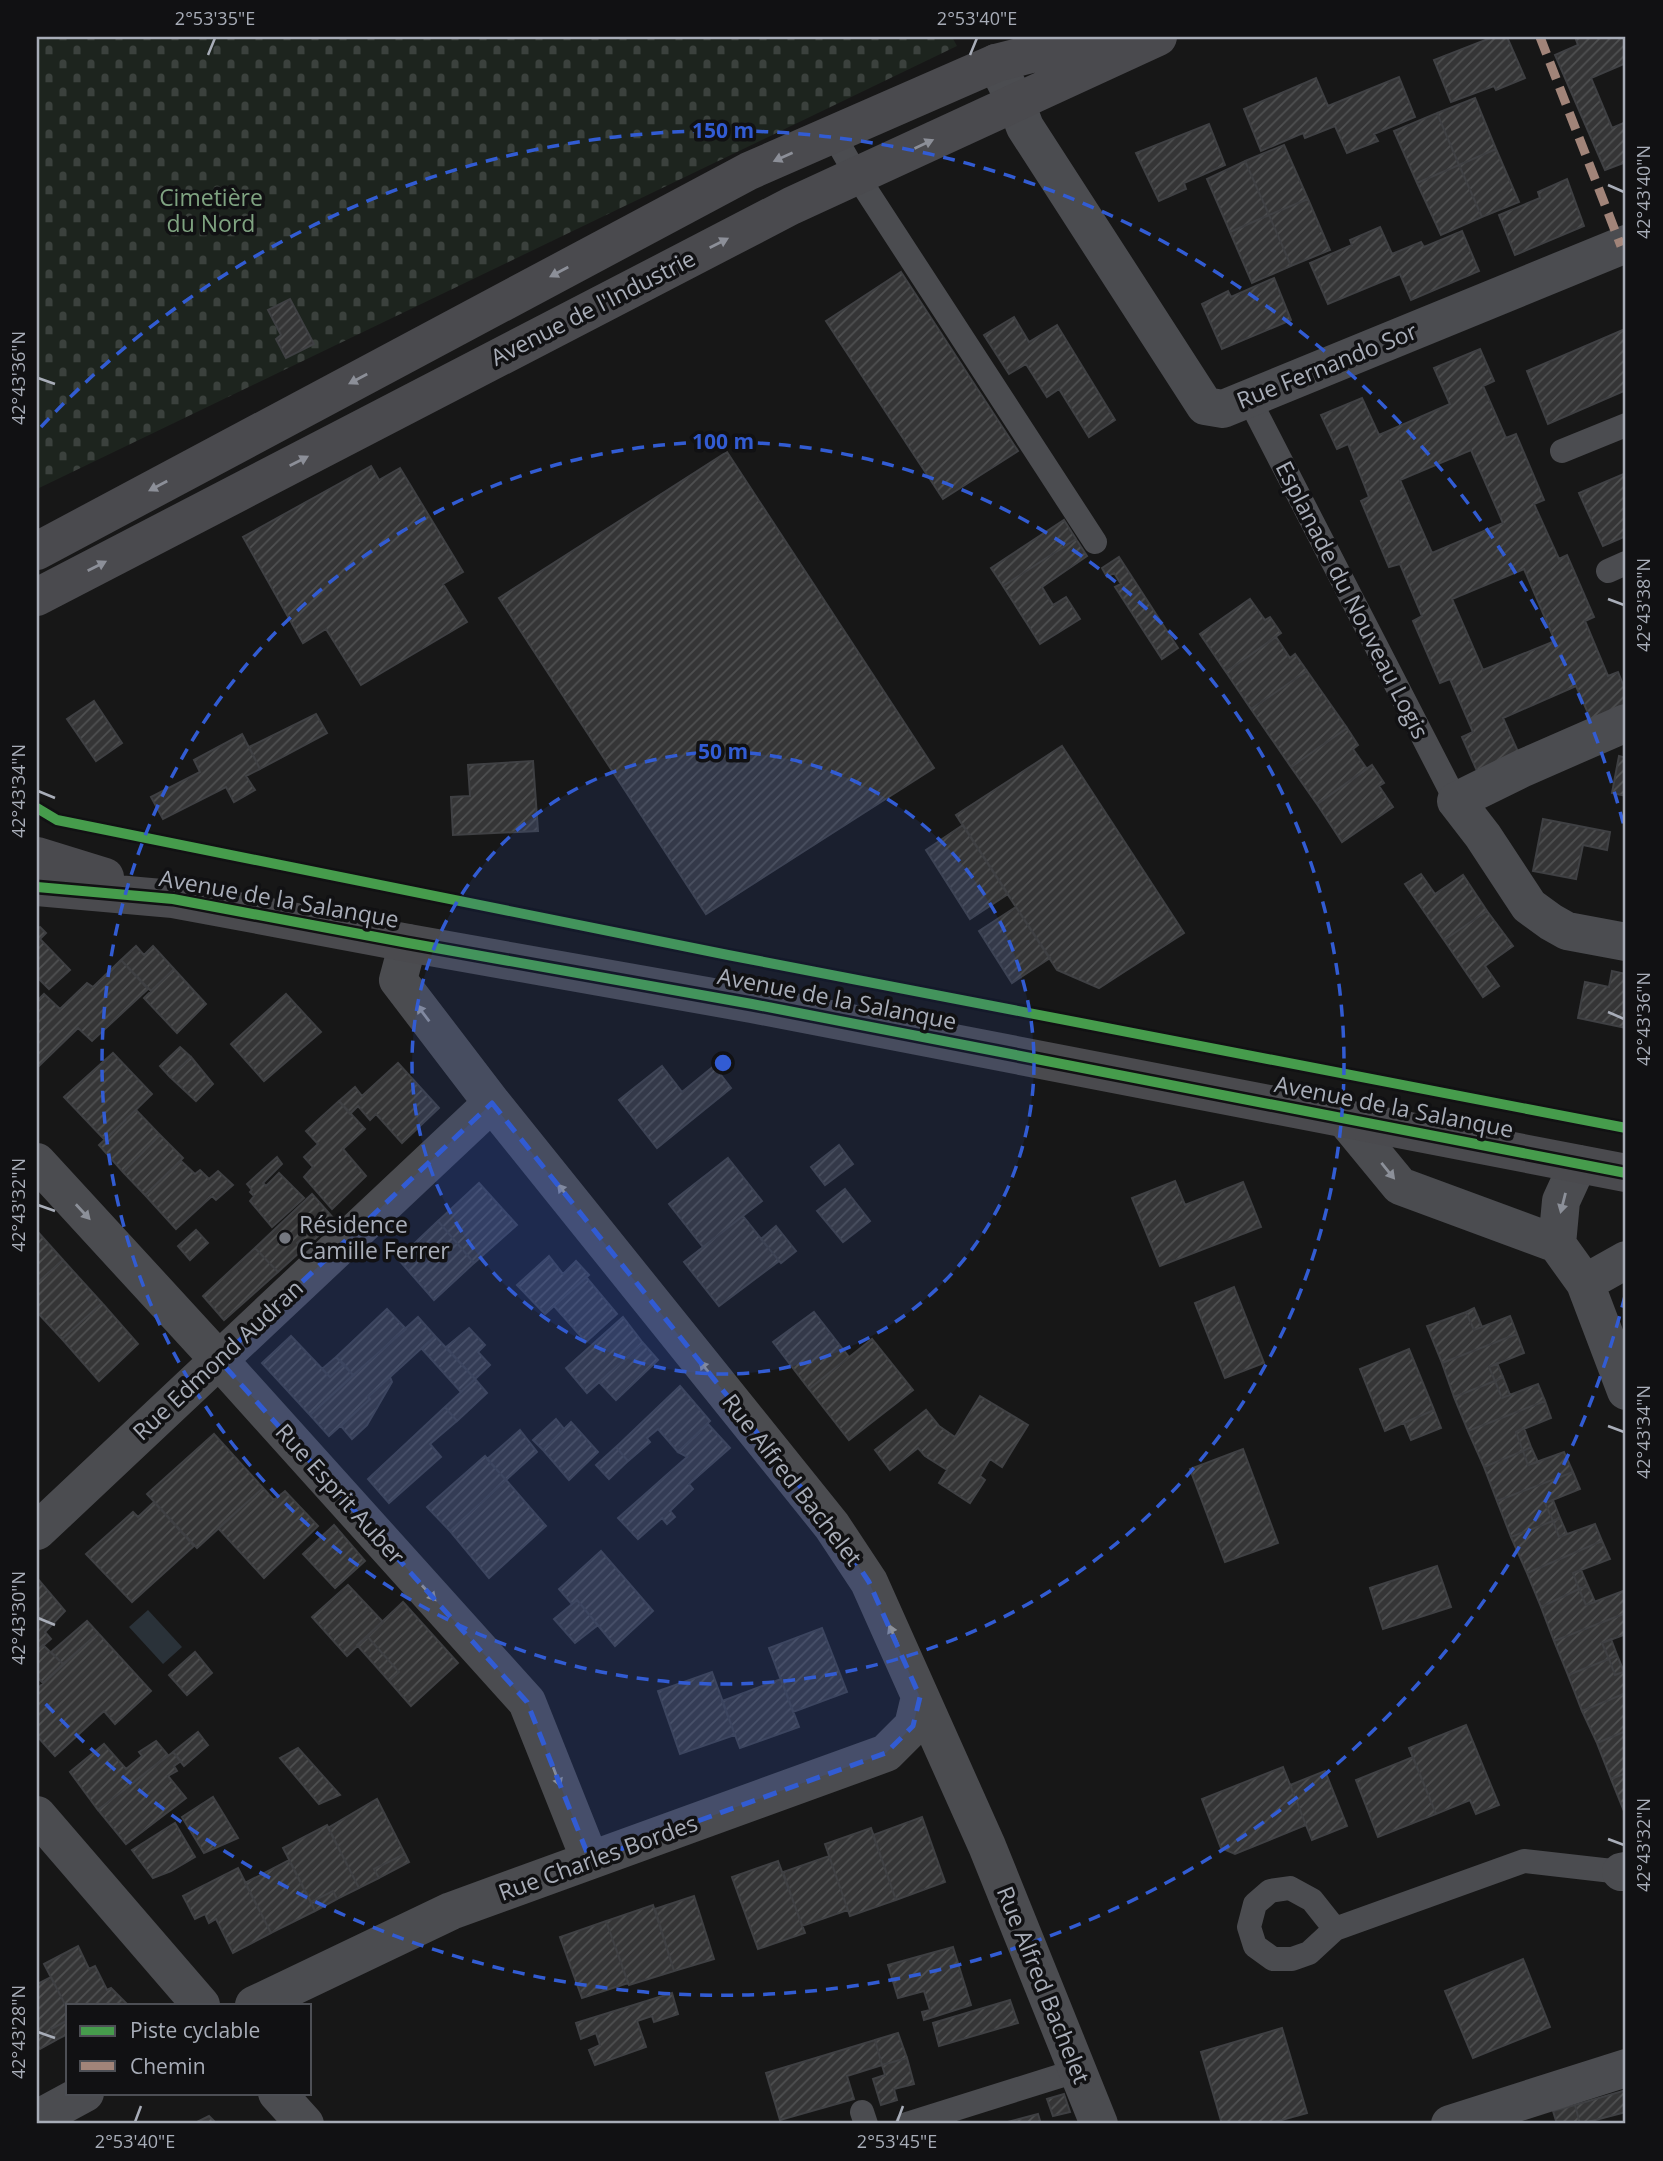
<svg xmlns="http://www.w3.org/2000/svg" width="1663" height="2161" viewBox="0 0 1663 2161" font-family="'Open Sans',sans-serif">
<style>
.cemetery{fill:url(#cemetery-stones)}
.water{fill:#2a3239}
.building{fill:url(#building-hatch);stroke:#3f4043;stroke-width:2;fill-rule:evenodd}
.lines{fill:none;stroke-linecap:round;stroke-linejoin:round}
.lane{stroke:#4b4c50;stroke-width:24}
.street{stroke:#4b4c50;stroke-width:38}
.secondary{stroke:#4a4a4e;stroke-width:38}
.quiet{stroke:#a18479;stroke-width:9;stroke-dasharray:18 9;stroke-linecap:butt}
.cycleway-casing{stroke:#111113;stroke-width:15}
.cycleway{stroke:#469c4c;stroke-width:10}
.oneway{fill:#8c8f98}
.oneway2{fill:#8c9099}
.marked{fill:#325cd3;fill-opacity:0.2;stroke:#325cd3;stroke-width:5;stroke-dasharray:14 9;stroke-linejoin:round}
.ticks{fill:none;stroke:#a8adb8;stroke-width:2.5}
.ring{fill:none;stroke:#325cd3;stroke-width:3.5;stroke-dasharray:12 9}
.poi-dot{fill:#757880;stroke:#111113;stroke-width:2.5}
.labels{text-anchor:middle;stroke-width:7;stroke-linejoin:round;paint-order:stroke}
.park-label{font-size:23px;fill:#7fa381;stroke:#111113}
.street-label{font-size:23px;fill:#a8adb8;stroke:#111113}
.poi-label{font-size:23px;fill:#a8adb8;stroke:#111113;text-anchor:start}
.centre{fill:#325cd3;stroke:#111113;stroke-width:3.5}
.ring-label{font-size:21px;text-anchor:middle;font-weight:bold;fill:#325cd3;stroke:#111113;stroke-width:7;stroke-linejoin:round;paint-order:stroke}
.neatline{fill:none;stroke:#a8adb8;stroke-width:2.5}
.ticks-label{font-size:18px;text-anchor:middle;fill:#a8adb8}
</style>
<defs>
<pattern id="cemetery-stones" width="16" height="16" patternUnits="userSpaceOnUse" patternTransform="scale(1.75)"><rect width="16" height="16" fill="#1d241e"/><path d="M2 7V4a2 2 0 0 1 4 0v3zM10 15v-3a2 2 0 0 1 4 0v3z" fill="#3b413d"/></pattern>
<pattern id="building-hatch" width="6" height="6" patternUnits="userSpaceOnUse" patternTransform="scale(1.75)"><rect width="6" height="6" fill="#353536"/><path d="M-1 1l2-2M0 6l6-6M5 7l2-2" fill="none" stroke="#4f5051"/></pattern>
</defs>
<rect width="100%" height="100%" fill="#171717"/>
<!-- cemetery -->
<path class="cemetery" d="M37 37H952L957 46 37 489Z"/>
<!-- water -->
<path class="water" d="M148 1610 182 1647 163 1664 129 1627Z"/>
<!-- building -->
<path class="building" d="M1493 37H1507L1525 78 1496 90 1494 86 1451 102 1434 60Z
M1575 37H1626V63L1591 78 1612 128 1626 122V162L1605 170 1555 55 1578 45Z
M1399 77 1415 117 1374 134 1378 141 1347 153 1335 126 1305 138 1303 133 1261 151 1244 109 1316 78 1328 106Z
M1475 98 1496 149 1459 165 1437 113Z
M1437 113 1459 165 1417 183 1394 131Z
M1209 124 1225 165 1184 183 1186 189 1159 201 1136 153Z
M1284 145 1308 199 1269 215 1245 161Z
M1496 149 1519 202 1482 217 1459 165Z
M1245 161 1269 215 1230 232 1207 179Z
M1459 165 1482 217 1441 235 1417 183Z
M1567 179 1584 226 1515 255 1499 215 1540 198 1538 192Z
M1308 199 1330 250 1291 266 1269 215Z
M1269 215 1291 266 1252 283 1230 232Z
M1380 227 1392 254 1421 242 1424 247 1462 231 1479 271 1411 300 1400 274 1328 304 1310 263 1352 245 1350 240Z
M901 272 1018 451 943 499 826 321Z
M1274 278 1291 320 1222 349 1202 304 1228 291 1231 297Z
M290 299 314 344 286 358 276 339 281 335 268 310Z
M1014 317 1029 342 1057 325 1115 420 1089 437 1059 389 1047 397 1026 364 1009 374 984 335Z
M1625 329 1626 390 1548 424 1527 371Z
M1480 349 1494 381 1483 386 1506 438 1516 434 1544 500 1534 504 1559 559 1567 555 1594 617 1585 621 1608 676 1618 672 1626 692V708L1592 722 1576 686 1503 718 1519 754 1477 771 1462 737 1473 732 1450 679 1440 683 1413 621 1422 616 1400 564 1389 567 1361 501 1369 497 1348 444 1337 449 1321 415 1362 398 1379 435 1450 404 1434 368ZM1471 450 1503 523 1432 553 1400 480ZM1524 569 1555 641 1483 670 1452 599Z
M727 452 934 768 706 914 499 598Z
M371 466 379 480 400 468 463 572 443 584 467 622 361 685 326 629 303 643 243 537Z
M1626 473V536L1603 546 1579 493Z
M1064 520 1076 539 1003 586 991 568Z
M1076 539 1087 556 1042 587 1053 605 1066 597 1080 619 1040 644 1003 586Z
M1119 557 1178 648 1162 659 1115 587 1121 584 1114 573 1107 577 1102 568Z
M1250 599 1265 620 1270 617 1281 633 1226 672 1200 634Z
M1276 637 1290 658 1295 654 1307 671 1251 709 1226 672Z
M1307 671 1347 728 1291 767 1251 709Z
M94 701 122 743 96 761 67 719Z
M316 714 327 733 260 769 249 747Z
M1347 728 1358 745 1353 749 1367 769 1317 804 1291 767Z
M242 734 260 769 246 776 255 790 234 802 226 787 163 819 151 797 200 772 194 760Z
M1062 746 1184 933 1099 988 1057 970 956 815Z
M1619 756 1626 758V796L1612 793Z
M533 761 538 831 453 835 451 797 470 796 468 765Z
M1372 765 1384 783 1379 786 1393 807 1342 842 1317 804Z
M1543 819 1610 832 1607 850 1583 845 1576 879 1533 871Z
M963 825 1008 894 970 919 926 850Z
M1421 874 1435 894 1463 875 1487 911 1444 940 1405 884Z
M1016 907 1050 958 1012 983 979 931Z
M1487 911 1513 946 1485 966 1499 986 1483 997 1444 940Z
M40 927 46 933 40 939 70 970 49 989 37 977V929Z
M136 946 144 955 153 946 174 969 151 991 121 960Z
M121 960 148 989 92 1041 78 1028 37 1068V1001L44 994 60 1009 87 983 93 987Z
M174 969 206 1004 177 1033 144 998Z
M1612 971 1626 974V1028L1578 1018 1585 982 1609 987Z
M286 994 321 1032 264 1081 231 1044Z
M180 1047 191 1057 170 1077 160 1066Z
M113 1053 152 1094 105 1140 64 1097Z
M191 1057 213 1084 196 1101 170 1077Z
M398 1063 439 1108 402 1143 376 1114 370 1120 358 1106 350 1114 339 1101 355 1087 362 1096Z
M662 1066 682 1092 714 1066 731 1088 657 1148 619 1100Z
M339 1101 365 1129 343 1149 366 1176 332 1209 304 1177 313 1167 304 1157 318 1144 306 1131Z
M136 1110 160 1135 123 1172 99 1145Z
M160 1135 183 1158 145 1195 123 1172Z
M839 1145 853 1164 825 1185 811 1167Z
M277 1157 282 1164 263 1183 266 1186 279 1173 304 1198 272 1227 250 1201 254 1196 250 1192 252 1190 247 1184Z
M728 1158 762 1201 703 1247 669 1204Z
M181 1161 195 1174 200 1170 209 1179 218 1171 233 1185 216 1200 212 1196 176 1229 145 1195Z
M1175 1181 1185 1205 1243 1182 1261 1227 1160 1266 1132 1198Z
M479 1183 517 1225 474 1263 438 1221Z
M845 1189 870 1221 843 1242 817 1211Z
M312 1194 335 1220 323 1232 317 1226 297 1243 302 1250 278 1272 255 1248Z
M743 1216 779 1261 719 1306 684 1262Z
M438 1221 474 1263 434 1300 398 1259Z
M317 1226 323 1232 302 1250 297 1243Z
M776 1226 796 1251 781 1263 761 1239Z
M196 1230 208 1243 190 1260 178 1246Z
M37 1231 63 1260 37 1283Z
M255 1248 278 1272 224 1320 203 1296Z
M549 1256 563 1274 576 1261 589 1275 545 1314 517 1285Z
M63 1260 102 1303 62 1339 37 1312V1283Z
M586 1277 617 1314 586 1342 554 1306Z
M1234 1287 1264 1363 1225 1378 1195 1303Z
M102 1303 138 1344 99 1381 62 1339Z
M1474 1308 1482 1327 1474 1330 1466 1312Z
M387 1309 406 1329 353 1375 336 1357Z
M814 1312 849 1357 809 1389 773 1342Z
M1466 1312 1474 1330 1510 1316 1517 1334 1442 1363 1427 1326Z
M418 1317 435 1336 390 1377 368 1397 370 1399 329 1436 310 1415Z
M623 1317 643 1343 587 1393 566 1368Z
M469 1328 485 1345 478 1352 490 1365 475 1379 446 1347Z
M1517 1334 1524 1353 1489 1367 1495 1381 1454 1397 1442 1363Z
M291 1336 330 1377 344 1364 353 1375 310 1415 262 1363Z
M435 1336 475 1379 461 1392 422 1349Z
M872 1339 913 1390 849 1440 809 1389Z
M643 1343 658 1360 616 1400 599 1382Z
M1409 1349 1434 1410 1385 1431 1360 1369Z
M336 1357 344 1364 330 1377 322 1369Z
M1497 1363 1503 1377 1495 1381 1489 1367Z
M390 1377 392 1382 367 1425 352 1439 341 1426 370 1399 368 1397Z
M1503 1377 1510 1395 1502 1398 1495 1381Z
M475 1379 487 1393 457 1421 445 1407Z
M1495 1381 1502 1398 1538 1384 1545 1401 1468 1431 1454 1397Z
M680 1386 710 1421 678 1452 658 1429 647 1438 650 1442 628 1461 616 1447Z
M980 1396 1028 1425 1002 1467 990 1459 980 1476 985 1480 970 1503 939 1483 947 1470 925 1456 918 1448 890 1470 875 1450 926 1410 939 1426 955 1437Z
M1545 1401 1551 1418 1516 1432 1523 1451 1484 1467 1468 1431Z
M445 1407 457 1421 430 1444 441 1457 389 1503 368 1479Z
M1434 1410 1441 1428 1411 1440 1404 1423Z
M556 1419 564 1429 543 1450 533 1440Z
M571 1422 598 1452 569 1480 543 1450Z
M708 1424 730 1448 689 1484 693 1489 670 1511 675 1517 667 1524 662 1518 638 1539 618 1518 687 1457 678 1452Z
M1524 1428 1531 1447 1523 1451 1516 1432Z
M520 1430 537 1452 506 1480 487 1459Z
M214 1434 263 1488 197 1548 147 1494Z
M616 1447 628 1461 609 1479 596 1465Z
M1531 1447 1538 1462 1528 1465 1523 1451Z
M1243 1449 1278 1543 1225 1562 1190 1469Z
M1523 1451 1528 1465 1564 1452 1573 1472 1497 1501 1484 1467Z
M485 1456 506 1480 450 1531 427 1507Z
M1573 1472 1580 1489 1545 1503 1553 1521 1511 1537 1497 1501Z
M506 1480 546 1526 489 1578 450 1531Z
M263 1488 274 1500 285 1491 318 1526 264 1578 218 1528Z
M1553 1500 1560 1518 1553 1521 1545 1503Z
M154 1502 194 1546 132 1602 86 1554 133 1512 138 1517Z
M1560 1518 1567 1534 1559 1537 1553 1521Z
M1553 1521 1559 1537 1595 1524 1602 1541 1527 1573 1511 1537Z
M334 1525 365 1561 335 1588 303 1554Z
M1602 1541 1610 1559 1573 1573 1579 1589 1541 1607 1527 1573Z
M601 1551 653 1611 615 1646 577 1600 572 1604 559 1589Z
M1437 1566 1451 1607 1383 1629 1370 1588Z
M1581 1570 1588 1586 1579 1589 1573 1573Z
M37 1578 65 1611 45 1632 51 1639 37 1651Z
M348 1585 383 1622 347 1656 312 1617Z
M1588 1586 1595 1602 1586 1605 1579 1589Z
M1579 1589 1586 1605 1623 1591 1626 1600V1613L1554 1641 1541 1607Z
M577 1600 598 1625 575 1643 554 1619Z
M403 1602 458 1663 411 1706 389 1681 399 1672 367 1636Z
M1626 1613V1634L1602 1643 1609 1659 1568 1675 1554 1641Z
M87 1621 98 1633 63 1664 51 1652Z
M822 1628 847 1692 793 1712 769 1648Z
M98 1633 151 1691 115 1724 104 1711 55 1756 37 1736V1689Z
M367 1636 399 1672 389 1681 357 1645Z
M1611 1639 1617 1655 1609 1659 1602 1643Z
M43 1645 63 1664 43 1683 37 1677V1651Z
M195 1652 212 1673 187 1695 169 1675Z
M1617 1655 1624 1672 1615 1675 1609 1659Z
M1609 1659 1615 1675 1626 1671V1693L1582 1711 1568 1675Z
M712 1672 735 1735 680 1754 658 1691Z
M781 1679 799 1727 740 1748 722 1701Z
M1626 1693V1731L1597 1743 1582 1711Z
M1466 1725 1499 1805 1476 1814 1470 1800 1436 1814 1409 1748Z
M1626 1731V1773L1611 1779 1597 1743Z
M198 1732 208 1745 184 1766 173 1752Z
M156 1741 168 1755 98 1810 70 1772 104 1744 126 1769 142 1756 139 1752Z
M298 1748 340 1795 319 1804 280 1758Z
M173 1752 181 1761 174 1766 177 1771 168 1776 186 1798 126 1844 98 1810Z
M1413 1757 1436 1814 1378 1837 1356 1780Z
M1283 1767 1306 1825 1235 1854 1221 1848 1202 1799Z
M1325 1771 1347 1826 1312 1840 1290 1785Z
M1626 1773V1810L1624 1811 1611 1779Z
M213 1797 238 1838 204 1853 182 1817Z
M377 1799 405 1854 374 1869 379 1878 359 1888 328 1828Z
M922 1817 945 1882 896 1900 873 1835Z
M175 1823 195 1857 171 1871 153 1878 132 1850Z
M327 1825 359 1888 337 1899 333 1891 311 1902 283 1848Z
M871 1828 896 1900 850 1916 825 1844Z
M405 1854 409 1862 379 1878 374 1869Z
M829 1856 848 1910 802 1926 783 1872Z
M289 1860 315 1911 271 1933 245 1883Z
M778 1861 805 1933 758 1949 732 1877Z
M238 1868 271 1933 233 1953 216 1919 209 1923 205 1914 195 1919 183 1896Z
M333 1891 337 1899 315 1911 311 1902Z
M694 1896 714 1959 674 1971 655 1909Z
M653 1905 674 1971 629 1985 606 1921Z
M606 1921 628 1983 582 1998 560 1937Z
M78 1946 89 1969 95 1966 107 1990 111 1988 128 2005H68V2010L44 1964Z
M953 1947 971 2005 924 2020 922 2012 930 2010 924 1991 898 1998 888 1965Z
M1523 1959 1550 2027 1473 2058 1445 1991Z
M51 1977 68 2010V2020L51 2029 56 2040 40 2049 37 2044V1984Z
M672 1993 678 2014 654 2022 652 2016 637 2021 646 2047 595 2065 589 2050 600 2045 596 2033 581 2039 576 2023Z
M1010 2000 1018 2023 939 2046 933 2023Z
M68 2020V2034L56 2040 51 2029Z
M1282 2028 1307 2113 1267 2124H1222L1201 2052Z
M898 2033 907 2058 882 2065 875 2040Z
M875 2040 882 2065 847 2076 854 2099 780 2120 766 2073Z
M907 2058 914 2084 894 2089 897 2100 881 2105 873 2079 885 2075 882 2065Z
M1626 2090V2112L1580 2124 1575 2105Z
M1064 2094 1070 2112 1053 2116 1047 2099Z
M1575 2105 1580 2124H1557L1553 2111Z
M1038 2114 1041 2124H1000Z
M209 2116 217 2124H193Z"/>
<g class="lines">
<!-- lane -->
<path class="lane" d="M833 134 857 176 1095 542
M1249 399 1456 801
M1562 451 1626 425
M1608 571 1626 563
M1335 1929 1309 1953 1292 1959H1273L1255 1946 1249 1927 1255 1904 1270 1891 1290 1888 1312 1900 1335 1929 1524 1861 1621 1872
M862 2112 866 2124
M907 2124 1079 2070"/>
<!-- street -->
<path class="street" d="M996 63 1015 101 1025 127 1205 406 1223 409 1626 244
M1626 723 1523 768 1456 801 1483 836 1529 906 1551 922 1567 931 1626 942
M408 943 398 980 492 1103 832 1526 869 1582 987 1846 1099 2124
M1344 1118 1400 1186 1557 1244 1585 1283 1626 1391
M37 1162 219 1360 527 1702 590 1860
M1557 1244 1561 1201 1578 1164
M1585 1283 1626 1260
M37 1531 492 1103
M37 1815 201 2005
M1621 1872 1626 1871
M254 2005 451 1911 886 1753 913 1726 920 1697
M277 2093 305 2124
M37 2119 85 2093
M1450 2124 1626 2068"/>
<!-- secondary -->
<path class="secondary" d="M37 551 749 171 996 63 1098 37
M37 597 791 206 1158 37
M37 856 105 877
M37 887 173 899 408 943 752 1004 1626 1173"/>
<!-- quiet -->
<path class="quiet" d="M1540 37 1621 246"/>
<defs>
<path id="cycleway" d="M37 808 57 820 728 955 1626 1128
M37 887 173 899 408 943 752 1004 1626 1173"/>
</defs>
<!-- cycleway casing -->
<use href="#cycleway" class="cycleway-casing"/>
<!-- cycleway -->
<use href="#cycleway" class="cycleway"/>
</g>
<!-- one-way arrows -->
<defs><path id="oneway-solid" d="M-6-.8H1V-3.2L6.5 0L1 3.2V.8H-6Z" transform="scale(1.75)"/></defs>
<g class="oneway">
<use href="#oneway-solid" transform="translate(924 144) rotate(-25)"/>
<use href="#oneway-solid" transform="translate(783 157) rotate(156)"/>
<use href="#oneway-solid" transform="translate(719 243) rotate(-27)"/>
<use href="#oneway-solid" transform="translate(559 272) rotate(152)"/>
<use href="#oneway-solid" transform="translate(358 379) rotate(152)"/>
<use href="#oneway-solid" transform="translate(299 461) rotate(-27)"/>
<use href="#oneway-solid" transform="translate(158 486) rotate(152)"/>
<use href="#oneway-solid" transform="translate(97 566) rotate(-27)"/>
</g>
<g class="oneway2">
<use href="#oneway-solid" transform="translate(423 1013) rotate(-127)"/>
<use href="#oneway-solid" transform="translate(1388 1171) rotate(51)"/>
<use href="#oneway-solid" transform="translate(564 1192) rotate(-129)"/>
<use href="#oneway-solid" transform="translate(1563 1203) rotate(104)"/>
<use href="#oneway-solid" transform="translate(83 1212) rotate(47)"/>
<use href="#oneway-solid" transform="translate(706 1369) rotate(-129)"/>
<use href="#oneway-solid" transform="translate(429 1593) rotate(48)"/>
<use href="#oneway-solid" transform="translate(893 1634) rotate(-114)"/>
<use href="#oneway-solid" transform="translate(557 1777) rotate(69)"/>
</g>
<!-- marked area -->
<path class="marked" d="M492 1103 832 1526 869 1582 920 1697 913 1726 886 1753 590 1860 527 1702 219 1360Z"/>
<!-- ticks -->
<path class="ticks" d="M208 55 215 38M970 55 977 38M1608 185 1624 192M38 378 55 384M1608 599 1624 605M38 791 55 798M1608 1012 1624 1019M38 1205 55 1211M1608 1426 1624 1432M38 1618 55 1625M1608 1839 1624 1845M38 2032 55 2038M135 2122 141 2106M897 2122 903 2106"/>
<!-- distance rings -->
<circle cx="723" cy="1063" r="311" fill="#325cd3" fill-opacity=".12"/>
<g class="ring">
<circle cx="723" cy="1063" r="311"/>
<circle cx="723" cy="1063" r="621"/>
<path d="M1625 1296A932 932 0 0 1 41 1699M41 427A932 932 0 0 1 1625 830"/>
</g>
<!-- markers -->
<circle class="poi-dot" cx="285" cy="1238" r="7"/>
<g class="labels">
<!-- park labels -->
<g class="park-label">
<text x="211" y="206">Cimetière<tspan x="211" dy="26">du Nord</tspan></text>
</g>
<!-- street labels -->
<g class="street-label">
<text transform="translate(593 308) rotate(-27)" y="8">Avenue de l'Industrie</text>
<text transform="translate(1327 366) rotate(-22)" y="8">Rue Fernando Sor</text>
<text transform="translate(1352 600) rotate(63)" y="8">Esplanade du Nouveau Logis</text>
<text transform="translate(279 899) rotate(10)" y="8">Avenue de la Salanque</text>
<text transform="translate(837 999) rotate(11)" y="8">Avenue de la Salanque</text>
<text transform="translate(1394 1107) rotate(11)" y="8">Avenue de la Salanque</text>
<text transform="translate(218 1360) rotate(-43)" y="8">Rue Edmond Audran</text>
<text transform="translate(792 1480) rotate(52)" y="8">Rue Alfred Bachelet</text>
<text transform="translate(340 1494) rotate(48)" y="8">Rue Esprit Auber</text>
<text transform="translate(598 1858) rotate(-20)" y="8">Rue Charles Bordes</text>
<text transform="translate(1043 1985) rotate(68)" y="8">Rue Alfred Bachelet</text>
</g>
<!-- poi labels -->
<g class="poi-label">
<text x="299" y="1233">Résidence<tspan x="299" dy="26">Camille Ferrer</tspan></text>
</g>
</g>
<circle cx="723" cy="1063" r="10" class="centre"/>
<g class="ring-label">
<text x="723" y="138">150 m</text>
<text x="723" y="449">100 m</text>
<text x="723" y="759">50 m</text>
</g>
<!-- border -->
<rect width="1663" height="2161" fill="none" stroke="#111113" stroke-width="77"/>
<!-- legend -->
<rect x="66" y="2004" width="245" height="91" fill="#111113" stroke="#4d4f55" stroke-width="2"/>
<rect x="80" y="2026" width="35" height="10" fill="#469c4c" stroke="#4d4f55" stroke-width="2"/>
<text x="130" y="2038" font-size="21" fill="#a8adb8">Piste cyclable</text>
<rect x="80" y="2061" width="35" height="10" fill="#a18479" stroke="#4d4f55" stroke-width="2"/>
<text x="130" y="2074" font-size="21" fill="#a8adb8">Chemin</text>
<rect x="38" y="38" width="1586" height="2084" class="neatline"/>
<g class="ticks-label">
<text x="215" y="25">2°53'35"E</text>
<text x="977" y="25">2°53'40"E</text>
<text transform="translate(1644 192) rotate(-90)" y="6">42°43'40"N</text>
<text transform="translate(19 378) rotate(-90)" y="6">42°43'36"N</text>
<text transform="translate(1644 605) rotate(-90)" y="6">42°43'38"N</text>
<text transform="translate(19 791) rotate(-90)" y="6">42°43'34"N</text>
<text transform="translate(1644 1019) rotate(-90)" y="6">42°43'36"N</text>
<text transform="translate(19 1205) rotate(-90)" y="6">42°43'32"N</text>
<text transform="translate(1644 1432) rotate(-90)" y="6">42°43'34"N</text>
<text transform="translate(19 1618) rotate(-90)" y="6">42°43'30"N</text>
<text transform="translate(1644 1845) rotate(-90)" y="6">42°43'32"N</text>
<text transform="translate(19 2032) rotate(-90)" y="6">42°43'28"N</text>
<text x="135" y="2148">2°53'40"E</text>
<text x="897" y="2148">2°53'45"E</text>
</g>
</svg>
